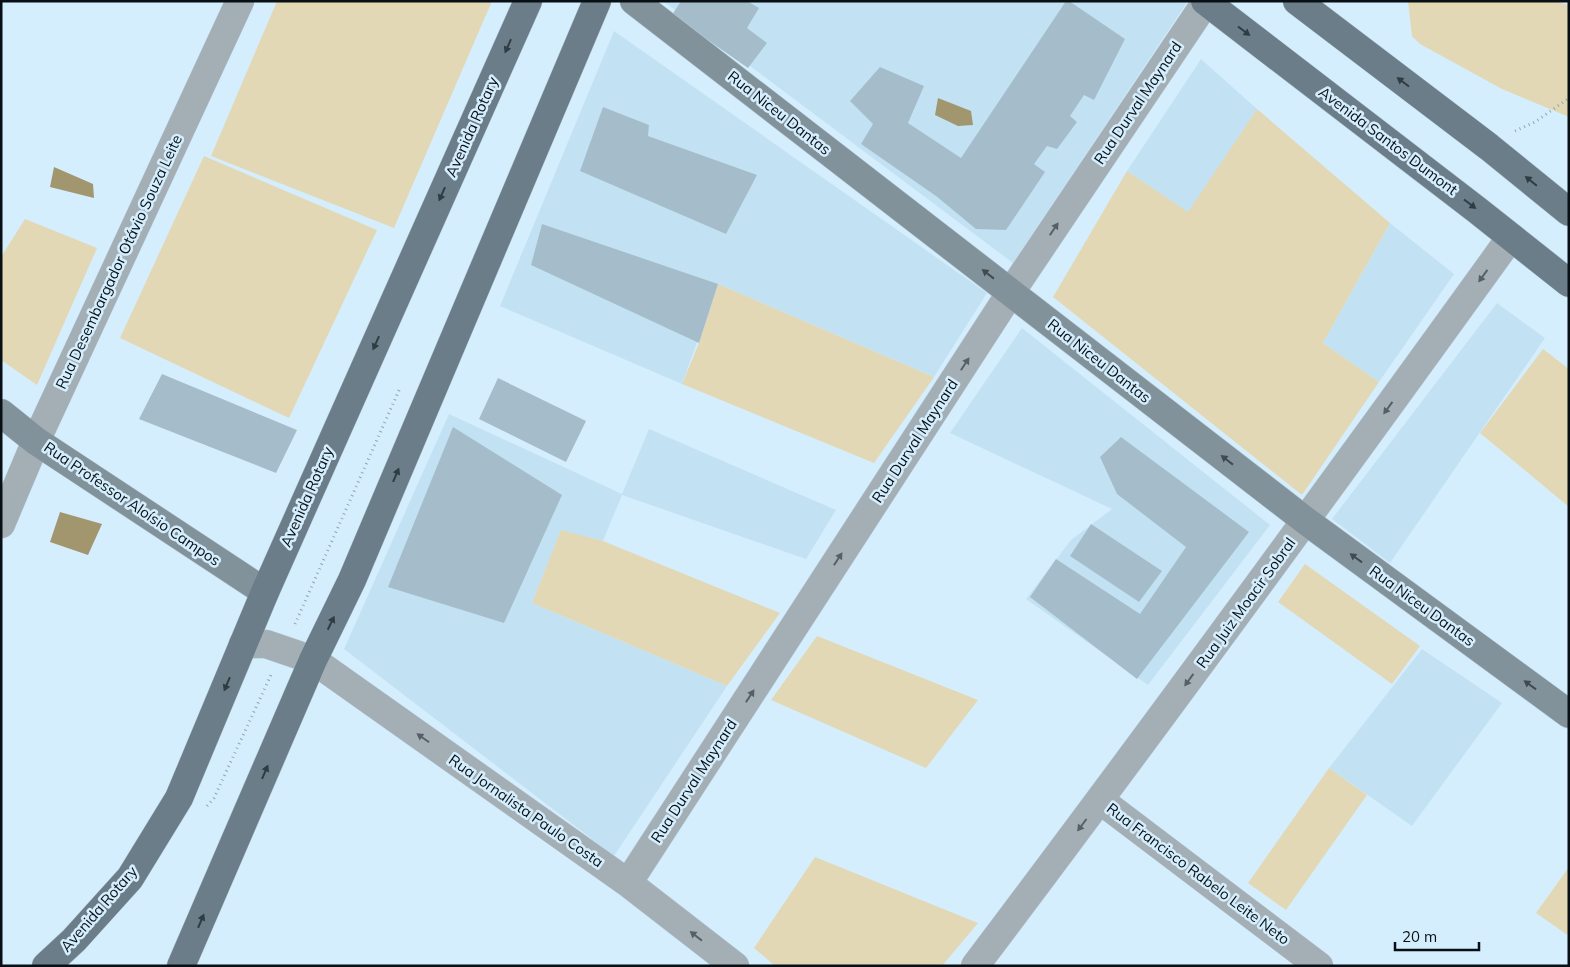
<svg xmlns="http://www.w3.org/2000/svg" width="1570" height="967" viewBox="0 0 1570 967" font-family="Mulish,sans-serif">
<style>
.built{fill:#c2e2f4}
.green{fill:#e2d8b5}
.water{fill:#a1966e}
.building{fill:#a5bdcb}
.lines{fill:none;stroke-linecap:round;stroke-linejoin:round}
.street-casing{stroke:#b4cad8;stroke-width:29}
.secondary-casing{stroke:#b4cad8;stroke-width:29}
.primary-casing{stroke:#b4cad8;stroke-width:29}
.path{stroke:#92a6b1;stroke-width:3;stroke-dasharray:1 4;stroke-linecap:butt}
.street{stroke:#a4aeb5;stroke-width:28}
.secondary{stroke:#82929b;stroke-width:28}
.primary{stroke:#6a7d88;stroke-width:28}
.oneway{fill:#2f3c43}
.oneway2{fill:#565f65}
.oneway3{fill:#3f4a51}
.labels{text-anchor:middle;stroke-width:5;stroke-linejoin:round;paint-order:stroke}
.street-label{font-size:15px;fill:#081015;stroke:#d5eefd}
</style>
<rect width="100%" height="100%" fill="#d5eefd"/>
<!-- built -->
<path class="built" d="M663 1H1188L1013 263Z
M614 31 987 293 934 377 718 284 682 384 500 306Z
M1201 59 1257 109 1188 213 1127 171Z
M1390 223 1454 274 1379 382 1323 343Z
M1497 303 1545 338 1390 563 1332 519Z
M1022 328 1270 525 1148 685 1026 599 1071 540 1112 509 950 433Z
M449 414 622 494 649 429 836 510 806 559 622 495 603 541 561 531 532 603 727 686 614 856 344 649Z
M1422 649 1502 703 1412 826 1329 768Z"/>
<!-- green -->
<path class="green" d="M277 1H492L394 228 211 156Z
M1408 1H1554L1569 5V117L1502 89 1420 44 1412 36Z
M1257 109 1390 223 1323 343 1379 382 1302 495 1053 297 1127 171 1188 212Z
M204 156 377 230 289 418 120 338Z
M25 219 97 248 37 385 1 360V257Z
M718 284 934 377 874 463 682 384 699 343Z
M1543 349 1569 369V507L1480 433Z
M561 530 603 541 780 613 727 686 532 603Z
M1305 564 1420 646 1392 684 1278 602Z
M817 636 978 700 926 768 771 700Z
M1329 768 1367 795 1286 910 1248 883Z
M815 857 978 923 942 966H775L754 948Z
M1569 867V936L1536 913Z"/>
<!-- water -->
<path class="water" d="M938 98 971 111 973 125 958 126 935 115Z
M54 167 93 184 94 198 50 187Z
M60 512 102 524 88 555 50 542Z"/>
<!-- building -->
<path class="building" d="M681 1H747L759 8 747 28 767 43 748 68 672 15Z
M1066 1H1069L1125 39 1094 100 1084 95 1070 116 1077 122 1057 149 1047 146 1034 164 1045 172 1006 230 976 229 936 196 861 144 873 124 850 101 880 67 924 86 908 123 961 158Z
M603 107 649 125 648 136 757 175 726 234 580 171Z
M542 224 718 284 699 343 531 265Z
M162 374 297 430 276 473 139 419Z
M498 378 586 421 566 462 479 419Z
M453 427 562 495 504 623 388 587Z
M1121 437 1249 532 1137 679 1030 597 1056 559 1140 614 1186 547 1117 494 1100 457Z
M1091 524 1162 571 1139 602 1070 556Z"/>
<g class="lines">
<defs>
<path id="street" d="M1 524 36 441 240 1
M243 644H266L313 660 628 883 735 966
M1100 800 1319 966
M628 883 1011 292 1206 2
M975 966C1157 725 1335 481 1511 237"/>
<path id="secondary" d="M634 1 1306 521 1569 714
M1 413 36 441 265 592"/>
<path id="primary" d="M1205 1 1477 210 1569 283
M1297 1 1489 147 1569 212
M46 966 74 940 130 878 179 798 265 592 528 1
M181 966 313 660 352 580 597 1"/>
</defs>
<!-- street casing -->
<use href="#street" class="street-casing"/>
<!-- secondary casing -->
<use href="#secondary" class="secondary-casing"/>
<!-- primary casing -->
<use href="#primary" class="primary-casing"/>
<!-- path -->
<path class="path" d="M1515 131 1535 122 1569 98
M295 624 400 388
M207 806 214 798 271 675"/>
<!-- street -->
<use href="#street" class="street"/>
<!-- secondary -->
<use href="#secondary" class="secondary"/>
<!-- primary -->
<use href="#primary" class="primary"/>
</g>
<!-- one-way arrows -->
<defs><path id="oneway-solid" d="M-6-.8H1V-3.2L6.5 0L1 3.2V.8H-6Z" transform="scale(1.25)"/></defs>
<g class="oneway">
<use href="#oneway-solid" transform="translate(1244 31) rotate(37)"/>
<use href="#oneway-solid" transform="translate(508 46) rotate(114)"/>
<use href="#oneway-solid" transform="translate(1403 82) rotate(-143)"/>
<use href="#oneway-solid" transform="translate(1531 181) rotate(-141)"/>
<use href="#oneway-solid" transform="translate(442 194) rotate(114)"/>
<use href="#oneway-solid" transform="translate(1470 204) rotate(37)"/>
<use href="#oneway-solid" transform="translate(376 343) rotate(114)"/>
<use href="#oneway-solid" transform="translate(396 475) rotate(-67)"/>
<use href="#oneway-solid" transform="translate(331 623) rotate(-64)"/>
<use href="#oneway-solid" transform="translate(227 684) rotate(113)"/>
<use href="#oneway-solid" transform="translate(265 772) rotate(-67)"/>
<use href="#oneway-solid" transform="translate(201 921) rotate(-67)"/>
</g>
<g class="oneway2">
<use href="#oneway-solid" transform="translate(1054 229) rotate(-56)"/>
<use href="#oneway-solid" transform="translate(1483 276) rotate(126)"/>
<use href="#oneway-solid" transform="translate(965 364) rotate(-57)"/>
<use href="#oneway-solid" transform="translate(1388 408) rotate(126)"/>
<use href="#oneway-solid" transform="translate(838 559) rotate(-57)"/>
<use href="#oneway-solid" transform="translate(1189 680) rotate(126)"/>
<use href="#oneway-solid" transform="translate(750 696) rotate(-57)"/>
<use href="#oneway-solid" transform="translate(423 738) rotate(-145)"/>
<use href="#oneway-solid" transform="translate(1082 825) rotate(127)"/>
<use href="#oneway-solid" transform="translate(696 936) rotate(-142)"/>
</g>
<g class="oneway3">
<use href="#oneway-solid" transform="translate(988 274) rotate(-142)"/>
<use href="#oneway-solid" transform="translate(1227 460) rotate(-142)"/>
<use href="#oneway-solid" transform="translate(1356 558) rotate(-144)"/>
<use href="#oneway-solid" transform="translate(1530 685) rotate(-144)"/>
</g>
<g class="labels">
<!-- street labels -->
<g class="street-label">
<text transform="translate(1138 103) rotate(-56)" y="5">Rua Durval Maynard</text>
<text transform="translate(779 113) rotate(38)" y="5">Rua Niceu Dantas</text>
<text transform="translate(472 127) rotate(-66)" y="5">Avenida Rotary</text>
<text transform="translate(1388 141) rotate(37)" y="5">Avenida Santos Dumont</text>
<text transform="translate(119 262) rotate(-65)" y="5">Rua Desembargador Otávio Souza Leite</text>
<text transform="translate(1099 361) rotate(38)" y="5">Rua Niceu Dantas</text>
<text transform="translate(915 441) rotate(-57)" y="5">Rua Durval Maynard</text>
<text transform="translate(307 497) rotate(-66)" y="5">Avenida Rotary</text>
<text transform="translate(132 504) rotate(34)" y="5">Rua Professor Aloísio Campos</text>
<text transform="translate(1246 603) rotate(-54)" y="5">Rua Juiz Moacir Sobral</text>
<text transform="translate(1422 606) rotate(36)" y="5">Rua Niceu Dantas</text>
<text transform="translate(694 781) rotate(-57)" y="5">Rua Durval Maynard</text>
<text transform="translate(526 811) rotate(35)" y="5">Rua Jornalista Paulo Costa</text>
<text transform="translate(1198 874) rotate(37)" y="5">Rua Francisco Rabelo Leite Neto</text>
<text transform="translate(99 909) rotate(-49)" y="5">Avenida Rotary</text>
</g>
</g>
<!-- border -->
<rect width="1570" height="967" fill="none" stroke="#081015" stroke-width="5"/>
<!-- scale -->
<path d="M1395 942v8h84v-8" fill="none" stroke="#081015" stroke-width="2.5"/>
<text x="1402" y="942" font-size="15" fill="#081015" stroke="#d5eefd" stroke-width="4" paint-order="stroke">20 m</text>
</svg>
